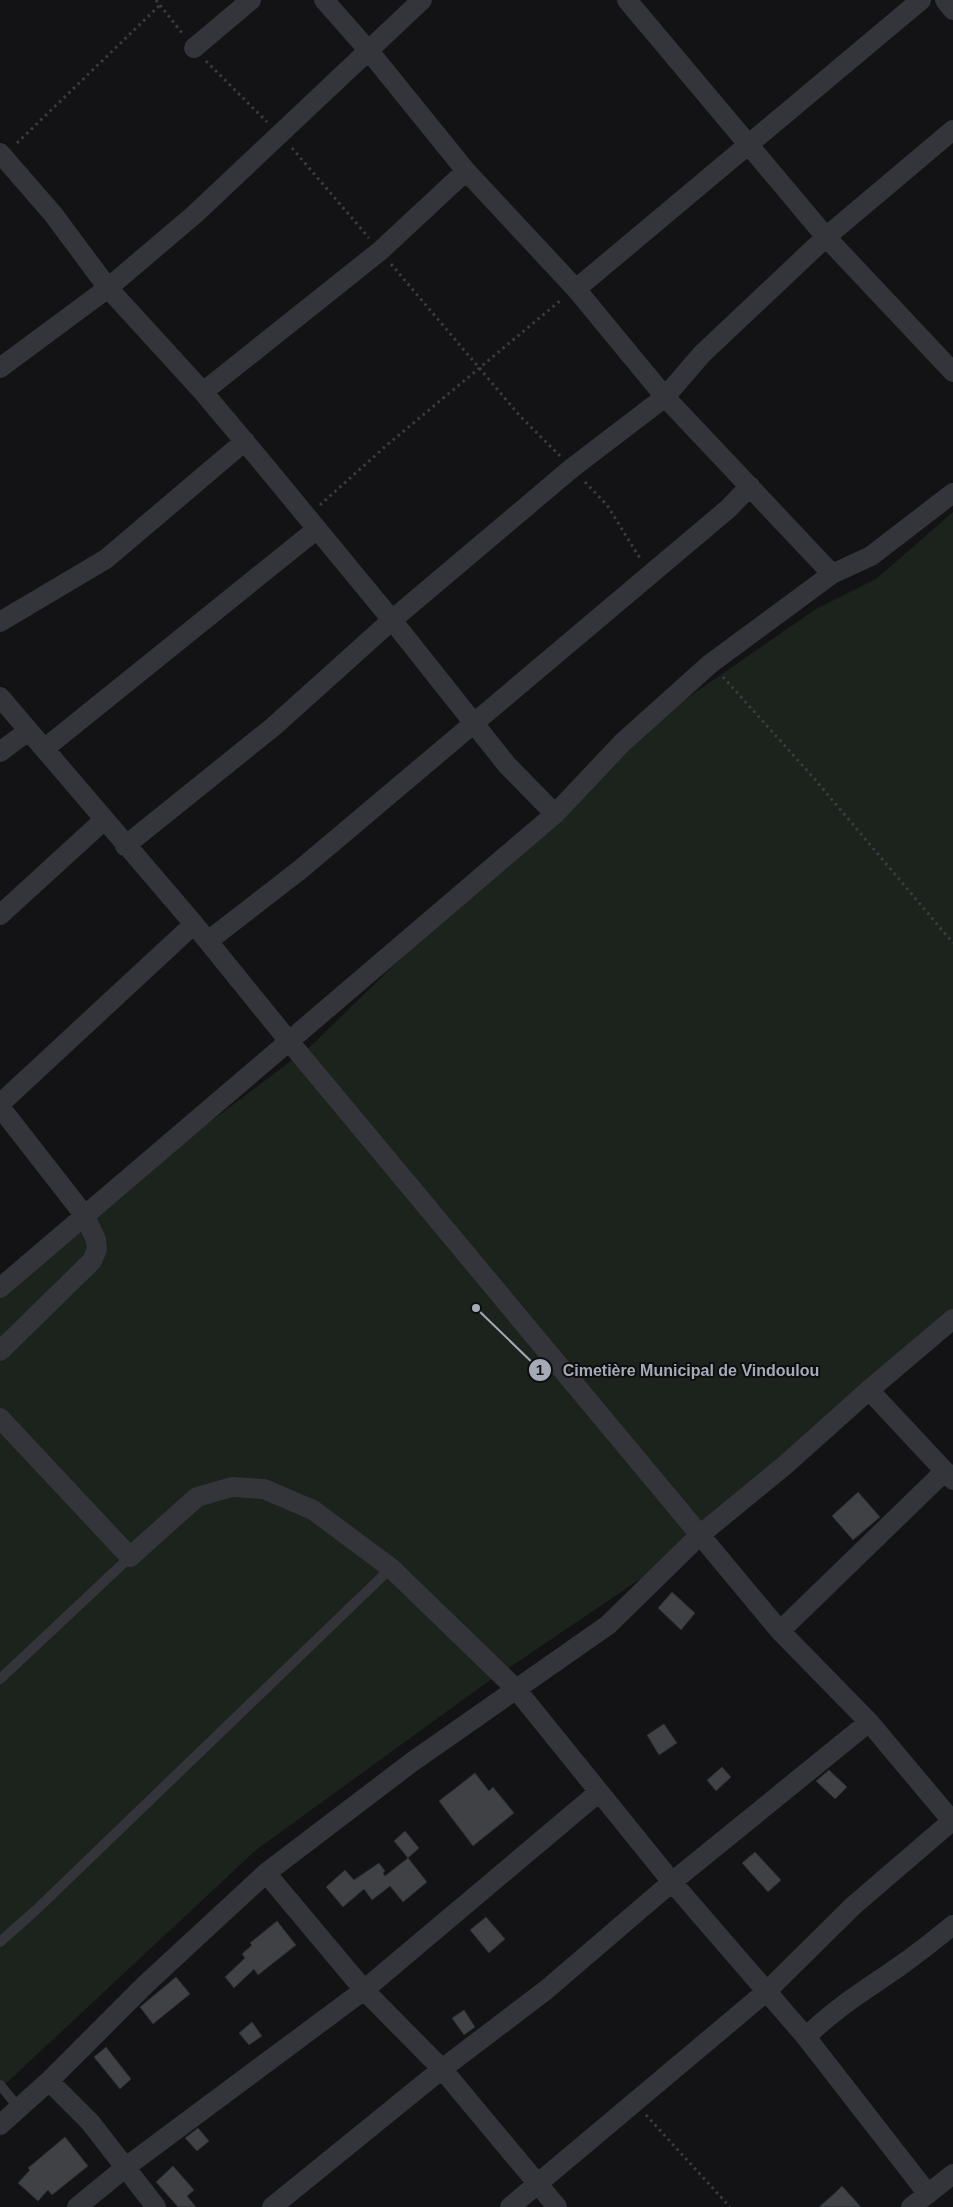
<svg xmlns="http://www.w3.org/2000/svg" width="953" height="2207" viewBox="0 0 953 2207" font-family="Helvetica,sans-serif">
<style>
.green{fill:#1b231c}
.building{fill:#3f4145;stroke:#2d2d31}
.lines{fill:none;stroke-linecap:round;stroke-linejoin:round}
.path{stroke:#3a3c41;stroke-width:3;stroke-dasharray:2.5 4;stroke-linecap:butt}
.lane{stroke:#34353a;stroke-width:10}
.street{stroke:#34353a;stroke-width:20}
.leader{fill:none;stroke:#a5abb6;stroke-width:2}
.callout-dot{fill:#a5abb6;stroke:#0e0e10;stroke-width:2}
.mark-label{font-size:15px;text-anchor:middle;font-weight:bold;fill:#111}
.callout-label{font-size:16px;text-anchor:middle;font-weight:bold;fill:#a5abb6;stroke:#0e0e10;stroke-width:4;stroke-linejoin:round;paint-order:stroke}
</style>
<rect width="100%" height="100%" fill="#131315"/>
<!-- green -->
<path class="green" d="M953 512V1322L689 1546 482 1686 256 1850 0 2089V1295L85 1216 312 1045 622 743 816 609 876 579Z"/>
<!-- building -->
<path class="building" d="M858 1492 880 1517 853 1540 832 1516Z
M672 1592 695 1613 681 1630 658 1608Z
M664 1724 677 1743 659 1755 647 1735Z
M722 1767 731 1777 716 1791 707 1780Z
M829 1770 847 1787 835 1799 816 1781Z
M475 1773 489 1791 493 1787 514 1813 473 1846 439 1801Z
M405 1831 419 1848 408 1858 394 1841Z
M755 1852 781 1880 768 1892 742 1863Z
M408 1858 427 1882 403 1902 390 1886 372 1900 364 1889 343 1907 326 1887 345 1870 354 1880 379 1863 385 1871 383 1873 385 1876Z
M486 1917 505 1939 489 1953 470 1930Z
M277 1921 296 1945 258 1975 254 1969 234 1988 225 1977 245 1958 242 1954 252 1945 250 1943Z
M176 1977 190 1994 153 2024 140 2007Z
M464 2010 475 2027 464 2035 452 2018Z
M252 2022 262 2036 249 2045 239 2033Z
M106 2047 131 2079 120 2089 94 2057Z
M198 2128 209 2141 197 2151 185 2138Z
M65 2137 88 2166 52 2195 48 2190 38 2201 18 2183 30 2170 28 2168Z
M173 2166 194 2190 187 2196 196 2207H178L156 2182Z
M842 2186 861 2207H819L836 2192Z"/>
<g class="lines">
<!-- path -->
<path class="path" d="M156 0 182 33
M206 61 267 122
M17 143 160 5
M292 148 369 238
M391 264 520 416 560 456
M585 482 607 505 641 560
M320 505 387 445 561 300
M723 677 812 776 953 943
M646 2115 730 2207"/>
<!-- lane -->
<path class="lane" d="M0 1679 130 1557
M0 1942 36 1910 391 1568
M0 2085 19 2108"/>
<!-- street -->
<path class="street" d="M324 0 369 51 466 171 576 289 665 397 832 574
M627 0 826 237 953 372
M945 0 953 10
M194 48 251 0
M0 153 53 214 108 288 203 392 261 461 392 620 507 765 555 814
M576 289 921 0
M0 368 108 288 195 214 422 0
M203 392 380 251 466 171
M0 622 106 559 245 441
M0 697 194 924 288 1040 780 1631 869 1722 953 1822
M44 749 317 529
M0 752 28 731
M125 846 273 727 392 620 572 468 665 397 702 354 826 237 953 130
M0 915 104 820
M208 941 301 869 729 508 750 486
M0 1104 194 924
M0 1107 85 1216 96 1240 97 1249 92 1261 0 1351
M0 1288 555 814 622 743 710 664 832 574 871 556 953 493
M869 1390 953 1480
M0 1418 130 1557 197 1497 232 1487 264 1489 313 1510 391 1568 516 1689 672 1882 806 2037 928 2194
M780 1631 945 1471
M266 1873 364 1990 442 2069 557 2207
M806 2037C837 2006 869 1988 904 1963 921 1951 937 1938 953 1925
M49 2081 90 2122 156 2207
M0 2125 49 2081 146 1984 266 1873 412 1762 608 1625 701 1534 784 1466 869 1390 953 1319
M77 2207 126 2167 364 1990 599 1792
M272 2207 442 2069 546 1990 672 1882 869 1722
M510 2207 767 1991 853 1906 953 1820
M911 2207 953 2174"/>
</g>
<!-- callouts -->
<path class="leader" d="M476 1308L540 1370"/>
<g class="callout-dot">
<circle cx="476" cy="1308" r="5"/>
<circle cx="540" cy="1370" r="12"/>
</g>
<g class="mark-label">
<text x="540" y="1375">1</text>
</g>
<g class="callout-label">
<text x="691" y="1376">Cimetière Municipal de Vindoulou</text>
</g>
</svg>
